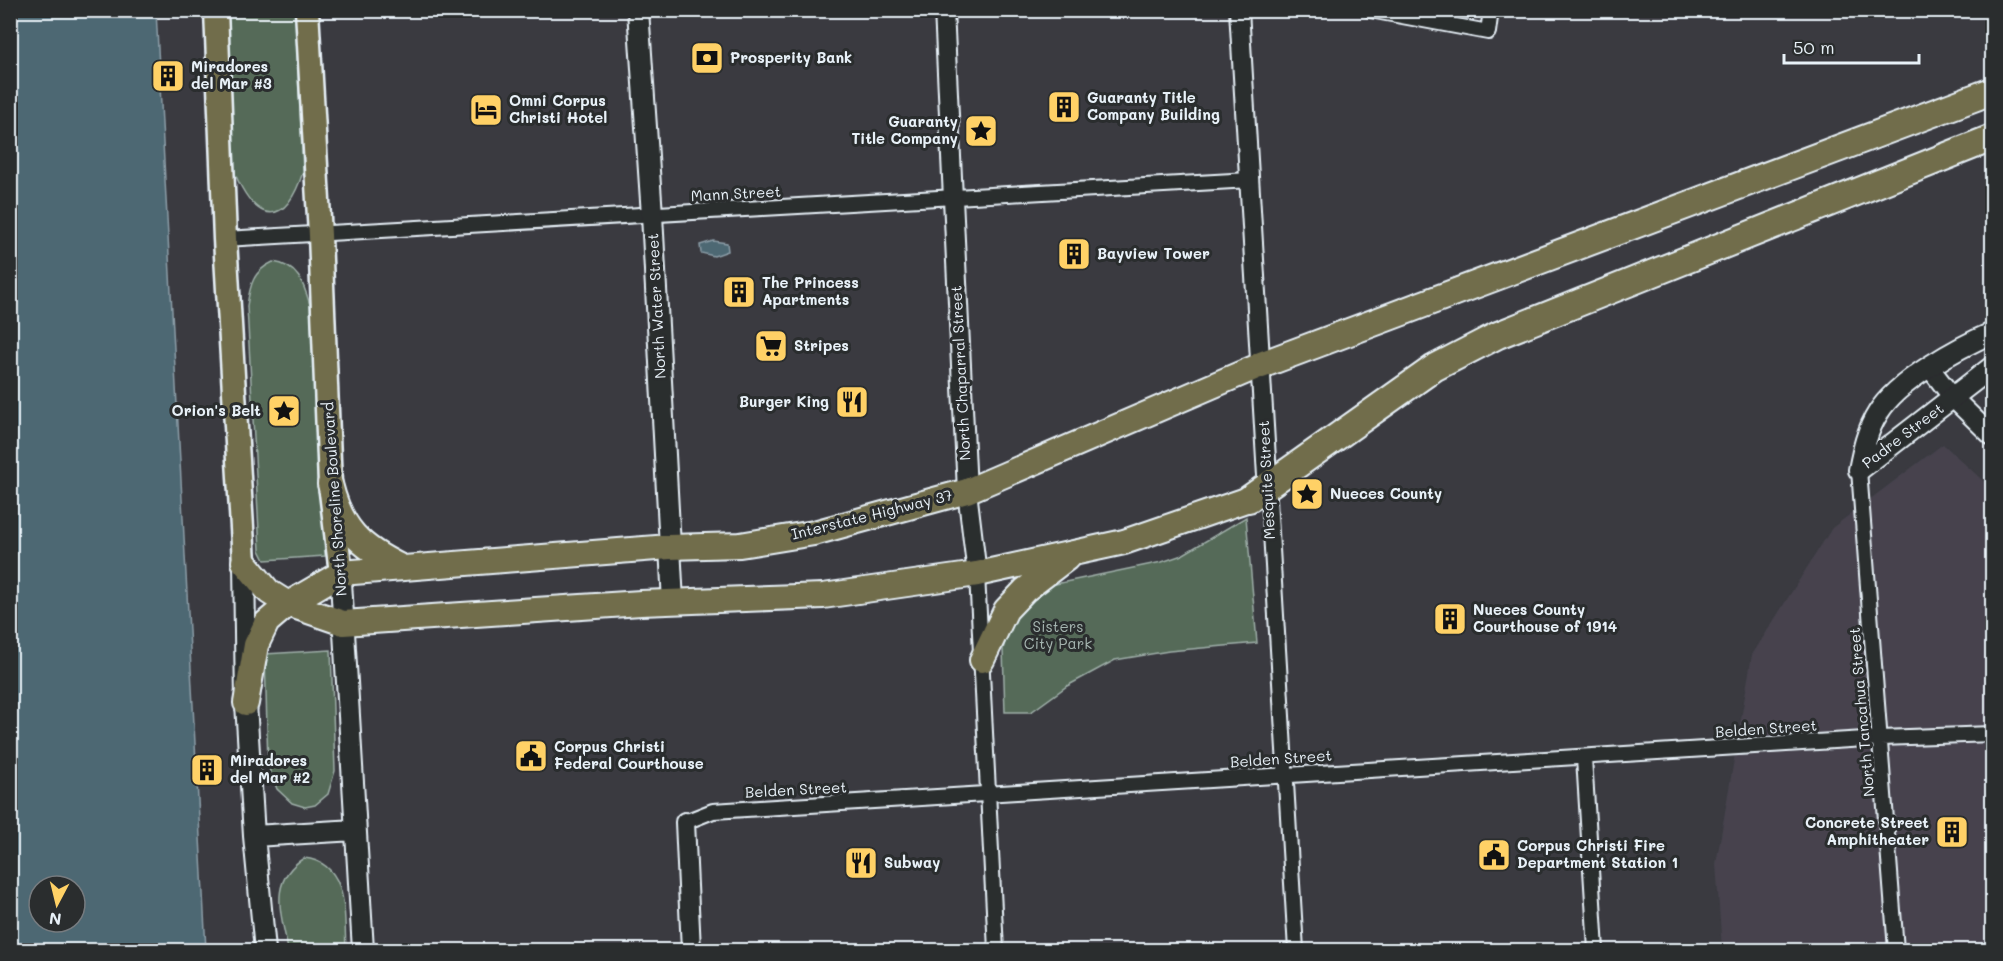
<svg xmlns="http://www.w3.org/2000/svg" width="2003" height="961" viewBox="0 0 2003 961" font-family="Mali,sans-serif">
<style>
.built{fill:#46434d}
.green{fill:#546b58;stroke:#9eaea8;stroke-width:1.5}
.water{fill:#4e6773;stroke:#8c9ea8;stroke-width:1.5;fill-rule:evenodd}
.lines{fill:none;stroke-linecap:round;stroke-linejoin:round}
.minor-casing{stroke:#e8f1f8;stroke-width:18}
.tertiary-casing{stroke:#e8f1f8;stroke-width:22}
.secondary-casing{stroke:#e8f1f8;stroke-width:24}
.primary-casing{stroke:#e8f1f8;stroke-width:27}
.trunk-casing{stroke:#e8f1f8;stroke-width:28}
.motorway-casing{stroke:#e8f1f8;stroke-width:30}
.minor{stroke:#2a2d2e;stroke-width:14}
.tertiary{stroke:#2a2d2e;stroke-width:18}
.secondary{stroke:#2a2d2e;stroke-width:20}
.primary{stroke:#716d4b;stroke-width:22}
.trunk{stroke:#716d4b;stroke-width:24}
.motorway{stroke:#716d4b;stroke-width:26}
.labels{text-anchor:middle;stroke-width:6;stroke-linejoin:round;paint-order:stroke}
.poi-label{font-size:15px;font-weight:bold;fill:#e8f1f8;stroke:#2a2d2e;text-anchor:start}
.street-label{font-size:15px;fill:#e8f1f8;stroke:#2a2d2e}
.park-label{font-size:15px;fill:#a5b5b0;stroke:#2a2d2e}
</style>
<rect width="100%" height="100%" fill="#3a3a40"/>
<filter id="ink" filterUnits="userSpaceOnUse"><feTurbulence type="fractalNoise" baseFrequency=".0167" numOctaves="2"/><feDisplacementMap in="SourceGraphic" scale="12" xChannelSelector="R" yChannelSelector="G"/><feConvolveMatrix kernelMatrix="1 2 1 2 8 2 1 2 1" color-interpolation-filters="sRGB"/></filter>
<g filter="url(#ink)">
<!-- built -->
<path class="built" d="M1943 444 1992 489V950H1722L1716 864 1752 655 1832 528Z"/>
<!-- green -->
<path class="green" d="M227 11H295L303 172C285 228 257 224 235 174Z
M273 262C298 265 304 284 310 305L325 556 265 560 260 550 247 306C250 285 253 271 273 262Z
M1246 517 1257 643 1169 651 1115 660 1067 686 1031 712H1005L1003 649 1017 604 1046 586 1162 562 1182 555Z
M331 650 335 771 328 794 315 805 305 807 292 803 277 789 268 766 265 654Z
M304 858C350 863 344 916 346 950H288C282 915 267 881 304 858Z"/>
<!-- water -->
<path class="water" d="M10 11H156L206 950H11ZM39 886H75V922H39Z
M713 241 727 243 728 251 714 256 701 253 700 245Z"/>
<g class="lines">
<defs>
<path id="minor" d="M1370 10 1488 32 1491 10
M225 239 1250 180
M1859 470 1896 950
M1268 482 1296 950
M977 574 996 950
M1584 758 1596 950
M685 822 713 811 1881 738 1992 734"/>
<path id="tertiary" d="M944 10 967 491 977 574
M1239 10 1267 476
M1930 368 1953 398 1992 436
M685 822 691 950"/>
<path id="secondary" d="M638 10 652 215 673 602
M1859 470C1863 450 1867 430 1878 413 1897 381 1959 347 1992 333
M1859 470 1992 367
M244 562 246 703 254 836 265 950
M340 565 363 950
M254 836 355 830"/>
<path id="primary" d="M216 10 225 239 244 562
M307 10 320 235 330 484 340 565"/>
<path id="trunk" d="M330 484C341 529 360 547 401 567
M244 562 269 592 288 604 343 623 641 603 823 596 977 574 1124 542 1249 499
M982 660 1006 610 1025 590 1067 558
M246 703 256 645 267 622 288 604 341 573 669 547 740 545 814 533 967 491 1261 365"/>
<path id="motorway" d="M1261 365 1992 91
M1249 499 1434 368 1498 335 1992 138"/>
</defs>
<!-- minor casing -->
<use href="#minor" class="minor-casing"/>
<!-- tertiary casing -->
<use href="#tertiary" class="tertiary-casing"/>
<!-- secondary casing -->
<use href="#secondary" class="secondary-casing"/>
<!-- primary casing -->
<use href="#primary" class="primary-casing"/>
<!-- trunk casing -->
<use href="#trunk" class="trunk-casing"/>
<!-- motorway casing -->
<use href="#motorway" class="motorway-casing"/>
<!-- minor -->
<use href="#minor" class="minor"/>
<!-- tertiary -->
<use href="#tertiary" class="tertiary"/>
<!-- secondary -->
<use href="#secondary" class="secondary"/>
<!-- primary -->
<use href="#primary" class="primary"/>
<!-- trunk -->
<use href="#trunk" class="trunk"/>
<!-- motorway -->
<use href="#motorway" class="motorway"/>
</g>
</g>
<!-- icons -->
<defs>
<symbol id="bank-square" viewBox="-11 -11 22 22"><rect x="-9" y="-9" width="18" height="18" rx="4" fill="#ffd166" stroke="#2a2d2e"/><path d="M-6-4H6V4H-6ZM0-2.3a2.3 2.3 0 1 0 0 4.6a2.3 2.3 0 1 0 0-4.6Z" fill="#111"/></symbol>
<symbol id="building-square" viewBox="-11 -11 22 22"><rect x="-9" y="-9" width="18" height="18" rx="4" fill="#ffd166" stroke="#2a2d2e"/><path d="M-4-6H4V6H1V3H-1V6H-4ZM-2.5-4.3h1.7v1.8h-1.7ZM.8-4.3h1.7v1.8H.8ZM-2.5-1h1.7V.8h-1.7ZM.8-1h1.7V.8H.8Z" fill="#111"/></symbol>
<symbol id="hotel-square" viewBox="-11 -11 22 22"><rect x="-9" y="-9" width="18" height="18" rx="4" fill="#ffd166" stroke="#2a2d2e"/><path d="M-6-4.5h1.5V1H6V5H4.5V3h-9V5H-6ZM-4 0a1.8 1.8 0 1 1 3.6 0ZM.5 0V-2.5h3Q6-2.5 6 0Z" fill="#111"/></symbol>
<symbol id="sight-square" viewBox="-11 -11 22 22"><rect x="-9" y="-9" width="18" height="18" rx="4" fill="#ffd166" stroke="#2a2d2e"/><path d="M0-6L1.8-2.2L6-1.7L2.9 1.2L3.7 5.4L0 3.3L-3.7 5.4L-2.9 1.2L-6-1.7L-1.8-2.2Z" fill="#111"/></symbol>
<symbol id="supermarket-square" viewBox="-11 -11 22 22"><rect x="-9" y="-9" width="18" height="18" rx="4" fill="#ffd166" stroke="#2a2d2e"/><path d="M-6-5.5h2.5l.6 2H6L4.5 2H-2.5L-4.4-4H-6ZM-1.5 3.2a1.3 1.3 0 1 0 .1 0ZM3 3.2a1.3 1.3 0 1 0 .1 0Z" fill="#111"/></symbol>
<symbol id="restaurant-square" viewBox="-11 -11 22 22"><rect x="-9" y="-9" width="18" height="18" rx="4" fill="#ffd166" stroke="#2a2d2e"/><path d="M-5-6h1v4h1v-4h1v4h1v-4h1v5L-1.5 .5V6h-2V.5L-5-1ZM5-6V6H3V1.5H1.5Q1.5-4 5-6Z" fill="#111"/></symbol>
<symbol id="civic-square" viewBox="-11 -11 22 22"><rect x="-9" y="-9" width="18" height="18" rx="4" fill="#ffd166" stroke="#2a2d2e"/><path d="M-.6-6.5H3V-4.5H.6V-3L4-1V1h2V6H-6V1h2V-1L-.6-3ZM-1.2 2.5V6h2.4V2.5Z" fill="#111"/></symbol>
</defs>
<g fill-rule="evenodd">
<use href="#bank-square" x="688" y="39" width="38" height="38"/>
<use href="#building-square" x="149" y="57" width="38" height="38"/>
<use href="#building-square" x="1045" y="88" width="38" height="38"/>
<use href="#hotel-square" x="467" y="91" width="38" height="38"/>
<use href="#sight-square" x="962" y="112" width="38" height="38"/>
<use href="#building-square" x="1055" y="235" width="38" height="38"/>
<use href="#building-square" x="720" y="273" width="38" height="38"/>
<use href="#supermarket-square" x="752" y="327" width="38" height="38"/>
<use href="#restaurant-square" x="833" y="383" width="38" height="38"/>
<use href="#sight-square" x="265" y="392" width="38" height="38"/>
<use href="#sight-square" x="1288" y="475" width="38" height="38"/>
<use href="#building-square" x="1431" y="600" width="38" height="38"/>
<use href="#civic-square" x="512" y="737" width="38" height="38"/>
<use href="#building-square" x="188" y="751" width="38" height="38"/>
<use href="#building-square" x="1933" y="813" width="38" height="38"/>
<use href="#civic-square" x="1475" y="836" width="38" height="38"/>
<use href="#restaurant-square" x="842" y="844" width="38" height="38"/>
</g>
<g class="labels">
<!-- poi labels -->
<g class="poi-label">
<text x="730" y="63">Prosperity Bank</text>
<text x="191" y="72">Miradores<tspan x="191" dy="17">del Mar #3</tspan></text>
<text x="1087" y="103">Guaranty Title<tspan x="1087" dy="17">Company Building</tspan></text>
<text x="509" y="106">Omni Corpus<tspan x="509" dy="17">Christi Hotel</tspan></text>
<text x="958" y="127" text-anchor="end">Guaranty<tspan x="958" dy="17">Title Company</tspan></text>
<text x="1097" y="259">Bayview Tower</text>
<text x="762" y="288">The Princess<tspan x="762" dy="17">Apartments</tspan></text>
<text x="794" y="351">Stripes</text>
<text x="829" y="407" text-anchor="end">Burger King</text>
<text x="261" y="416" text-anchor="end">Orion's Belt</text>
<text x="1330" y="499">Nueces County</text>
<text x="1473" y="615">Nueces County<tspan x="1473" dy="17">Courthouse of 1914</tspan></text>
<text x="554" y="752">Corpus Christi<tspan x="554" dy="17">Federal Courthouse</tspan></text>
<text x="230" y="766">Miradores<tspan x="230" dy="17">del Mar #2</tspan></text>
<text x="1929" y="828" text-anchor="end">Concrete Street<tspan x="1929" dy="17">Amphitheater</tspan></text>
<text x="1517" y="851">Corpus Christi Fire<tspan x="1517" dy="17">Department Station 1</tspan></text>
<text x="884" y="868">Subway</text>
</g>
<!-- street labels -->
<g class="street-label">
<text transform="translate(736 194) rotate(-3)" y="5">Mann Street</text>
<text transform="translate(657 306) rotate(-93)" y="5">North Water Street</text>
<text transform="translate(961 373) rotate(-93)" y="5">North Chaparral Street</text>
<text transform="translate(1903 436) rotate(-37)" y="5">Padre Street</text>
<text transform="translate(1267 480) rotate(-93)" y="5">Mesquite Street</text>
<text transform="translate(335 499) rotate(-94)" y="5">North Shoreline Boulevard</text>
<text transform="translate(872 515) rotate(-14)" y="5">Interstate Highway 37</text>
<text transform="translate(1862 712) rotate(-95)" y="5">North Tancahua Street</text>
<text transform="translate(1766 729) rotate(-4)" y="5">Belden Street</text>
<text transform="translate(1281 759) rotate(-4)" y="5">Belden Street</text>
<text transform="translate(796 790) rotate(-3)" y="5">Belden Street</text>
</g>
<!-- park labels -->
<g class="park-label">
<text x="1058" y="632">Sisters<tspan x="1058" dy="17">City Park</tspan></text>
</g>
</g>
<!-- margin -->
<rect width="2003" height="961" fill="none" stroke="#2a2d2e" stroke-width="36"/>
<rect x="18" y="18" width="1967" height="925" fill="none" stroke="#e8f1f8" stroke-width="2" filter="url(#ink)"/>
<!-- north arrow -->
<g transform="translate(57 904) rotate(187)"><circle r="28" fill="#2a2d2e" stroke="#767b7f" stroke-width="1.5"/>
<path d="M0-4.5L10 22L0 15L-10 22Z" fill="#ffd166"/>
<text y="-9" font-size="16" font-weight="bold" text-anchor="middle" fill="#e8f1f8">N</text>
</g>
<!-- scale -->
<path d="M1784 54v9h135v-9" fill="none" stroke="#e8f1f8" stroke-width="3"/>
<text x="1793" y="54" font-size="18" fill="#e8f1f8" stroke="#2a2d2e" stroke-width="4.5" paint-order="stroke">50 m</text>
</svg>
